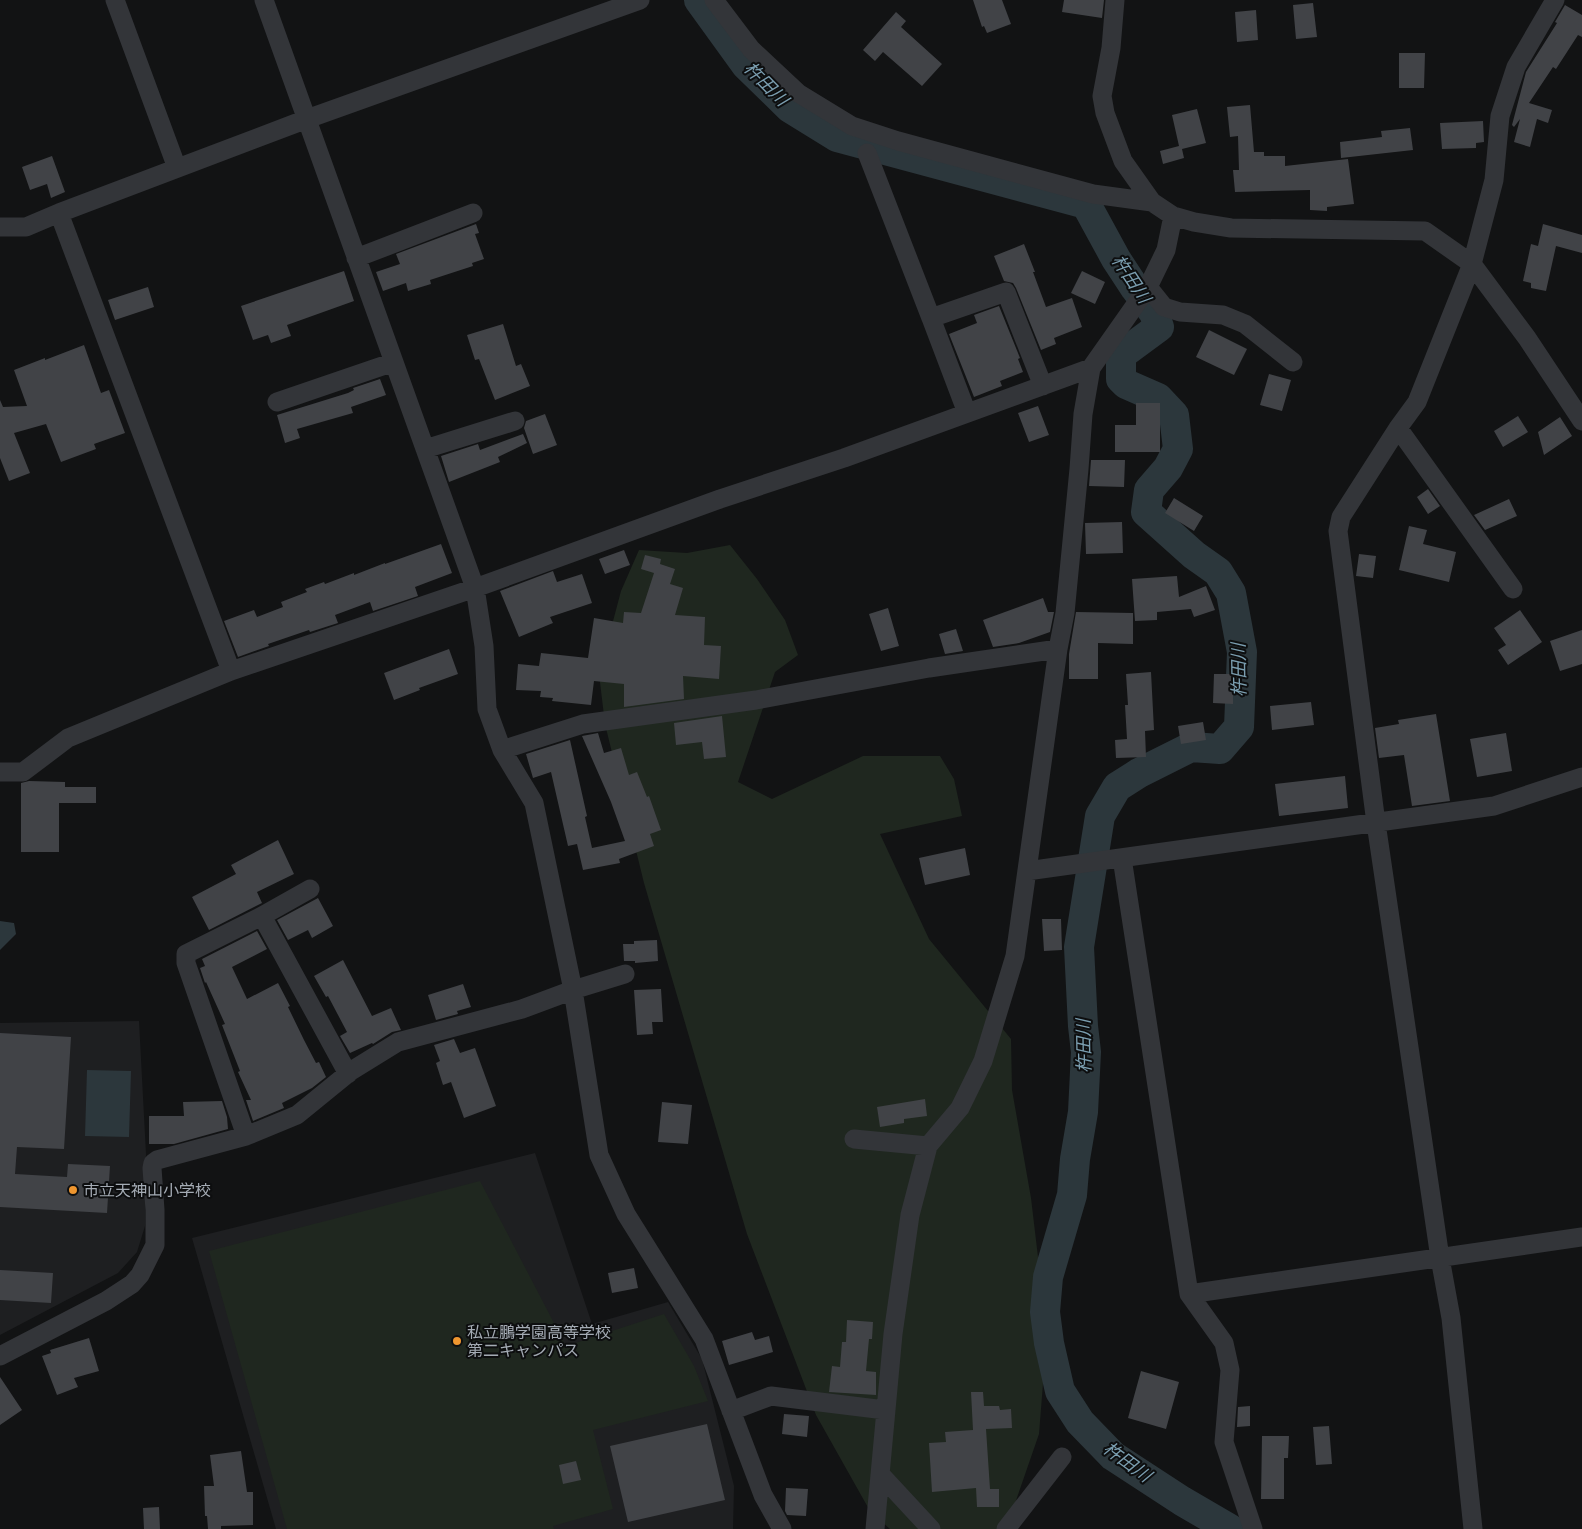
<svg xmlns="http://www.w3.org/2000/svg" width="1582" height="1529" viewBox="0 0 1582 1529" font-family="'Noto Sans','Noto Sans JP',sans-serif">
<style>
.built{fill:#1e1f21}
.green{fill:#1f271f}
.water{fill:#2c373c}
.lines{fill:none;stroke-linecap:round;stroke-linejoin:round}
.river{stroke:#2c373c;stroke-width:30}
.building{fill:#414347}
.street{stroke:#333539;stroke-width:19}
.poi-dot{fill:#ef962f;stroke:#0d0e0f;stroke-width:2}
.labels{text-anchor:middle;stroke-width:4;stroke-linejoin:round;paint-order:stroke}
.poi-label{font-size:16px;fill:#a4abb4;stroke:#0d0e0f;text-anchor:start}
.water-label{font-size:18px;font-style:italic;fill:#7b9eb0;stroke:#0d0e0f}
</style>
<rect width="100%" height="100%" fill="#121314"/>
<!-- built -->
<path class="built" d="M139 1021 146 1154 145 1226 137 1252 118 1273 0 1335V1023Z
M535 1153 592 1324 668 1302 702 1359 734 1486 733 1529H276L192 1238Z"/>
<!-- green -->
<path class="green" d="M730 545 757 579 785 620 798 655 775 672 738 782 772 799 863 756H940L954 779 962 816 880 834 929 939 1011 1039 1012 1090 1031 1198 1047 1333 1039 1434 1011 1515 998 1529H890L870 1511 816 1415 747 1234 644 883 605 724 599 674 621 591 639 550 687 553Z
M480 1181 566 1346 664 1314 694 1366 708 1401 593 1430 613 1509 553 1526 554 1529H287L209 1251Z"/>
<!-- water -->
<path class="water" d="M0 921 14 923 16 934 0 950Z
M87 1070 131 1071 129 1137 85 1136Z"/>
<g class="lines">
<!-- river -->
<path class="river" d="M699 0 746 65 790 108 837 137 1086 204 1116 259 1135 288 1154 313 1159 327 1121 355V379L1126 384 1158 398 1174 415 1178 449 1168 468 1149 490 1146 512 1194 555 1218 572 1231 593 1242 652 1239 727 1220 749 1191 747 1139 773 1117 787 1100 816 1079 947 1083 1026 1086 1052 1083 1112 1075 1159 1072 1195 1048 1277 1045 1312 1049 1343 1060 1391 1080 1422 1113 1456 1182 1501 1230 1529"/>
</g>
<!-- building -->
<path class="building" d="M973 0H1002L1011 24 987 33 984 26 982 27Z
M1064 0H1104L1102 18 1062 12Z
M1313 3 1317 37 1296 39 1293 5Z
M1565 5 1582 15V37L1578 35 1556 69 1553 67 1529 103 1552 110 1548 123 1537 119 1530 147 1514 142 1520 119 1514 127 1512 125 1526 72 1557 23 1555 22Z
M1256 10 1258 40 1237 42 1235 12Z
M896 12 906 21 901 27 942 64 922 86 883 52 875 61 863 50Z
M1399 53H1425L1424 88H1399Z
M1250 105 1254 152H1264V156H1285V166L1348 159 1354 204 1327 207V211L1310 210V190L1235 192 1233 170H1239L1238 136 1230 137 1227 107Z
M1197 109 1206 143 1182 149 1184 158 1163 164 1160 151 1179 146 1172 115Z
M1483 121 1484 142 1476 143V148L1442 149 1440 123Z
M1410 128 1413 150 1341 158 1340 142 1382 137 1381 131Z
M52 156 65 192 51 198 47 184 30 190 22 167Z
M476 224 479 233 475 234 484 259 472 263 473 266 430 280 431 284 408 291 406 283 383 291 376 272 400 264 396 254Z
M1543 224 1582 235V253L1556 246 1546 291 1531 288V283L1523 281 1531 244 1538 246Z
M1024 244 1035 272H1033L1046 307 1072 298 1082 327 1054 338 1056 344 1041 350 1016 288 1013 283 1004 281 994 256Z
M344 271 354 301 287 325 291 336 271 343 268 335 253 340 241 306Z
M1082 271 1105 282 1095 304 1071 293Z
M148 287 154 307 115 320 108 300Z
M999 306 1020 358 1018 359 1023 372 1000 381 1002 386 974 397 949 334 977 323 974 315Z
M503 324 516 366 521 364 530 386 495 400 479 359 475 360 467 335Z
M1209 330 1247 349 1234 375 1196 357Z
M84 345 101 393 109 390 125 433 94 444 96 449 61 462 46 424 14 433 30 473 9 481 0 458V400L3 407 27 406 14 370 45 358V360Z
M1269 374 1291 380 1282 411 1260 405Z
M380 379 386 395 351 407 353 413 297 429 300 438 285 443 277 415 348 393 354 390 353 388Z
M1136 403H1160V452H1115V425H1136Z
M1038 406 1049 435 1029 442 1018 413Z
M545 414 557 445 533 454 524 428 526 421Z
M1518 416 1528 432 1503 447 1494 431Z
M1560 417 1572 436 1544 455 1538 432Z
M523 434 527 443 498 457 500 462 449 482 441 456 478 444 480 450Z
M1091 460H1125L1124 487 1089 486Z
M1428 489 1440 506 1428 514 1417 497Z
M1174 498 1203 516 1194 531 1165 513Z
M1509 499 1517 516 1485 530 1474 515Z
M1122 522 1123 553 1086 554 1085 523Z
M1409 526 1427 530 1423 544 1456 552 1449 582 1399 570Z
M441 544 452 573 415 587 418 596 373 611 370 602 335 615 338 623 310 632 309 630 268 644 269 646 238 657 224 621 254 610 257 617 283 607 281 602 307 592 305 589 324 582 325 584 354 573V575L385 563V564Z
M624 550 630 565 605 574 599 559Z
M1359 554 1376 556 1373 578 1356 576Z
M645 555 661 559 660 564 675 569 670 584 683 588 675 615 705 617 704 645 721 646 719 679 683 676 684 699 624 707V684L594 681 591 705 552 701 553 698 540 697 541 691 516 690 518 664 539 666 541 653 588 658 594 618 623 623 624 612 641 613 654 573 641 569Z
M553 571 557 582 582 574 592 603 550 617 553 623 519 637 500 591Z
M1177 576 1179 597 1206 586 1215 610 1194 617 1191 609 1157 612V620L1135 621 1132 579Z
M1043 598 1048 612H1054L1050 632 1019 643 993 647 983 620Z
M888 608 899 646 881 651 869 614Z
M1520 610 1542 642 1508 665 1498 650 1506 645 1494 628Z
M1076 612 1133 613V644L1098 643V679H1069V654Z
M956 629 963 651 945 654 939 634Z
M1582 630V664L1560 671 1550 641Z
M449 649 458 674 419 688 420 690 394 700 384 673Z
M1151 672 1154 730 1145 731 1146 757 1116 758 1115 740 1127 739 1125 705H1128L1126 674Z
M1214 674H1233V704L1213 703Z
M1311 702 1314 725 1272 730 1270 706Z
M1436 714 1450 801 1412 806 1404 755 1379 758 1375 728 1399 724 1398 720Z
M722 716 726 757 704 759 702 742 676 745 674 723Z
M1203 722 1206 740 1181 744 1178 726Z
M598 733 604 753 621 748 629 775 637 772 647 797 649 796 661 830 650 834 654 846 619 859 620 863 583 870 577 844 568 846 551 772 533 778 526 754 570 740 587 816 585 817 592 848 625 841 611 802 582 736Z
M1506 733 1512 771 1477 777 1470 739Z
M1345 776 1348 808 1279 816 1275 784Z
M29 781 65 782V787H96V803H59V852H21V783Z
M278 840 294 874 257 892 262 903 209 930 192 897 236 874 231 865Z
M965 848 970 875 925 885 919 858Z
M318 898 333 926 312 938 308 930 288 940 277 920Z
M1042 919H1061L1062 950 1044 951Z
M257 931 267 949 232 967 247 999 278 983 290 1006 288 1007 304 1040 316 1063 319 1062 326 1077 312 1088 282 1103 284 1108 253 1121 246 1100H251L238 1072 240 1071 222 1025 225 1024 206 982 205 983 200 968 205 966 202 959Z
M657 940 658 961 635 963V961H624L623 944H634V941Z
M343 960 372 1016 391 1008 401 1030 392 1032 373 1044 372 1043 350 1053 340 1036 347 1032 328 996 326 997 314 976Z
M463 984 471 1007 457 1011 458 1014 436 1020 428 995Z
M661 989 663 1022H652L653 1034 637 1035 634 990Z
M0 1033 71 1037 64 1149 17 1147 15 1174 67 1177 68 1164 110 1166 107 1213 0 1207Z
M454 1039 460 1053 475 1048 496 1106 464 1118 451 1082 443 1085 436 1063 440 1061 434 1045Z
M925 1099 927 1116 904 1119V1123L880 1127 877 1107Z
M222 1101 227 1117 228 1129 174 1144H149V1116H184L183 1102Z
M662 1102 692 1105 688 1144 658 1142Z
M634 1268 638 1288 612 1293 608 1273Z
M0 1270 53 1273 51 1303 0 1300Z
M847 1320 873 1322 872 1339H869L866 1371 876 1372V1395L829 1392 832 1366 840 1367 842 1342H846Z
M752 1332 755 1340 769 1336 773 1352 729 1365 722 1341Z
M89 1338 99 1371 74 1378 78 1387 57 1395 42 1356 51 1353 50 1350Z
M1141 1371 1179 1382 1166 1429 1128 1418Z
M0 1377 22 1410 0 1425Z
M971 1392H983L984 1406H999L1000 1410 1011 1409 1012 1428 986 1429 990 1489H999V1507H977L976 1488 932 1492 929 1443 946 1442 945 1432 973 1430Z
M1250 1406V1426L1237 1427 1238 1407Z
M784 1414 809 1416 807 1437 782 1434Z
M707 1424 725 1500 628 1522 610 1446Z
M1329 1426 1332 1464 1316 1465 1313 1427Z
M1262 1436H1289L1288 1458H1284V1499H1261Z
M241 1451 247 1492H253V1525L221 1526V1529H208L207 1516H205L204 1486H214L210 1455Z
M576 1461 581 1480 563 1484 559 1465Z
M786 1488 808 1489 806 1516 787 1515 785 1511Z
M159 1507 160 1529H144L143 1508Z"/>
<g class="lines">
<!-- street -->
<path class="street" d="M115 0 177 168
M264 0 475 588 484 646 487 709 502 750 534 803 573 990 599 1155 626 1214 704 1339 763 1495 782 1529
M714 0 751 49 798 93 852 126 898 141 1093 194 1152 202
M1115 0 1111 48 1102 96 1105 113 1123 161 1152 202 1173 216 1194 222 1231 228 1425 231 1472 264 1527 338 1582 421
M867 153 931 318
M59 213 231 671
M0 227H26L59 213 307 119 640 0
M356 258 473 213
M1148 287 1164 307 1180 312 1223 315 1245 324 1293 362
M277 402 394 362
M967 413 931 318 1006 292 1043 386
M1398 428 1513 589
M425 449 515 421
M502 750 583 724 756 700 929 668 1058 649
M0 772H23L68 738 231 671 475 588 720 499 844 458 1091 368
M1122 858 1189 1294 1224 1343 1230 1370 1224 1442 1253 1529
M1027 871 1494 806 1582 777
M262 916 310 889
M246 1136 186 963V954L262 916 348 1074
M854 1139 928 1146
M1189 1294 1582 1237
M0 1356 106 1301 132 1284 140 1275 155 1245V1210L152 1168 153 1163 157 1160 246 1136 297 1115 351 1071 398 1042 522 1009 573 990 625 974
M731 1411 771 1396 885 1410
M880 1474 931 1529
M875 1529 893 1334 910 1215 928 1146 960 1108 983 1061 1015 956 1058 649 1065 613 1079 469 1083 414 1091 368 1148 287 1166 250 1173 216
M1006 1529 1062 1457
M1473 1529 1451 1318 1440 1258 1376 823 1338 531 1341 517 1398 428 1417 402 1472 264 1494 180 1500 116 1516 67 1555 0"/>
</g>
<!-- markers -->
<g class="poi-dot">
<circle cx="73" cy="1190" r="5"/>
<circle cx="457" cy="1341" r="5"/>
</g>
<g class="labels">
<!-- poi labels -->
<g class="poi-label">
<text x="83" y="1196">市立天神山小学校</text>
<text x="467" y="1338">私立鵬学園高等学校<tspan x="467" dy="18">第二キャンパス</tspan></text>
</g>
<!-- water labels -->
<g class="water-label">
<text transform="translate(766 84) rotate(45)" y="6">杵田川</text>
<text transform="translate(1131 279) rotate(56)" y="6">杵田川</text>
<text transform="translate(1239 670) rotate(-91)" y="6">杵田川</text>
<text transform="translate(1084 1046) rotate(-91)" y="6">杵田川</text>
<text transform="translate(1127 1462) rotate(36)" y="6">杵田川</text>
</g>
</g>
</svg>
